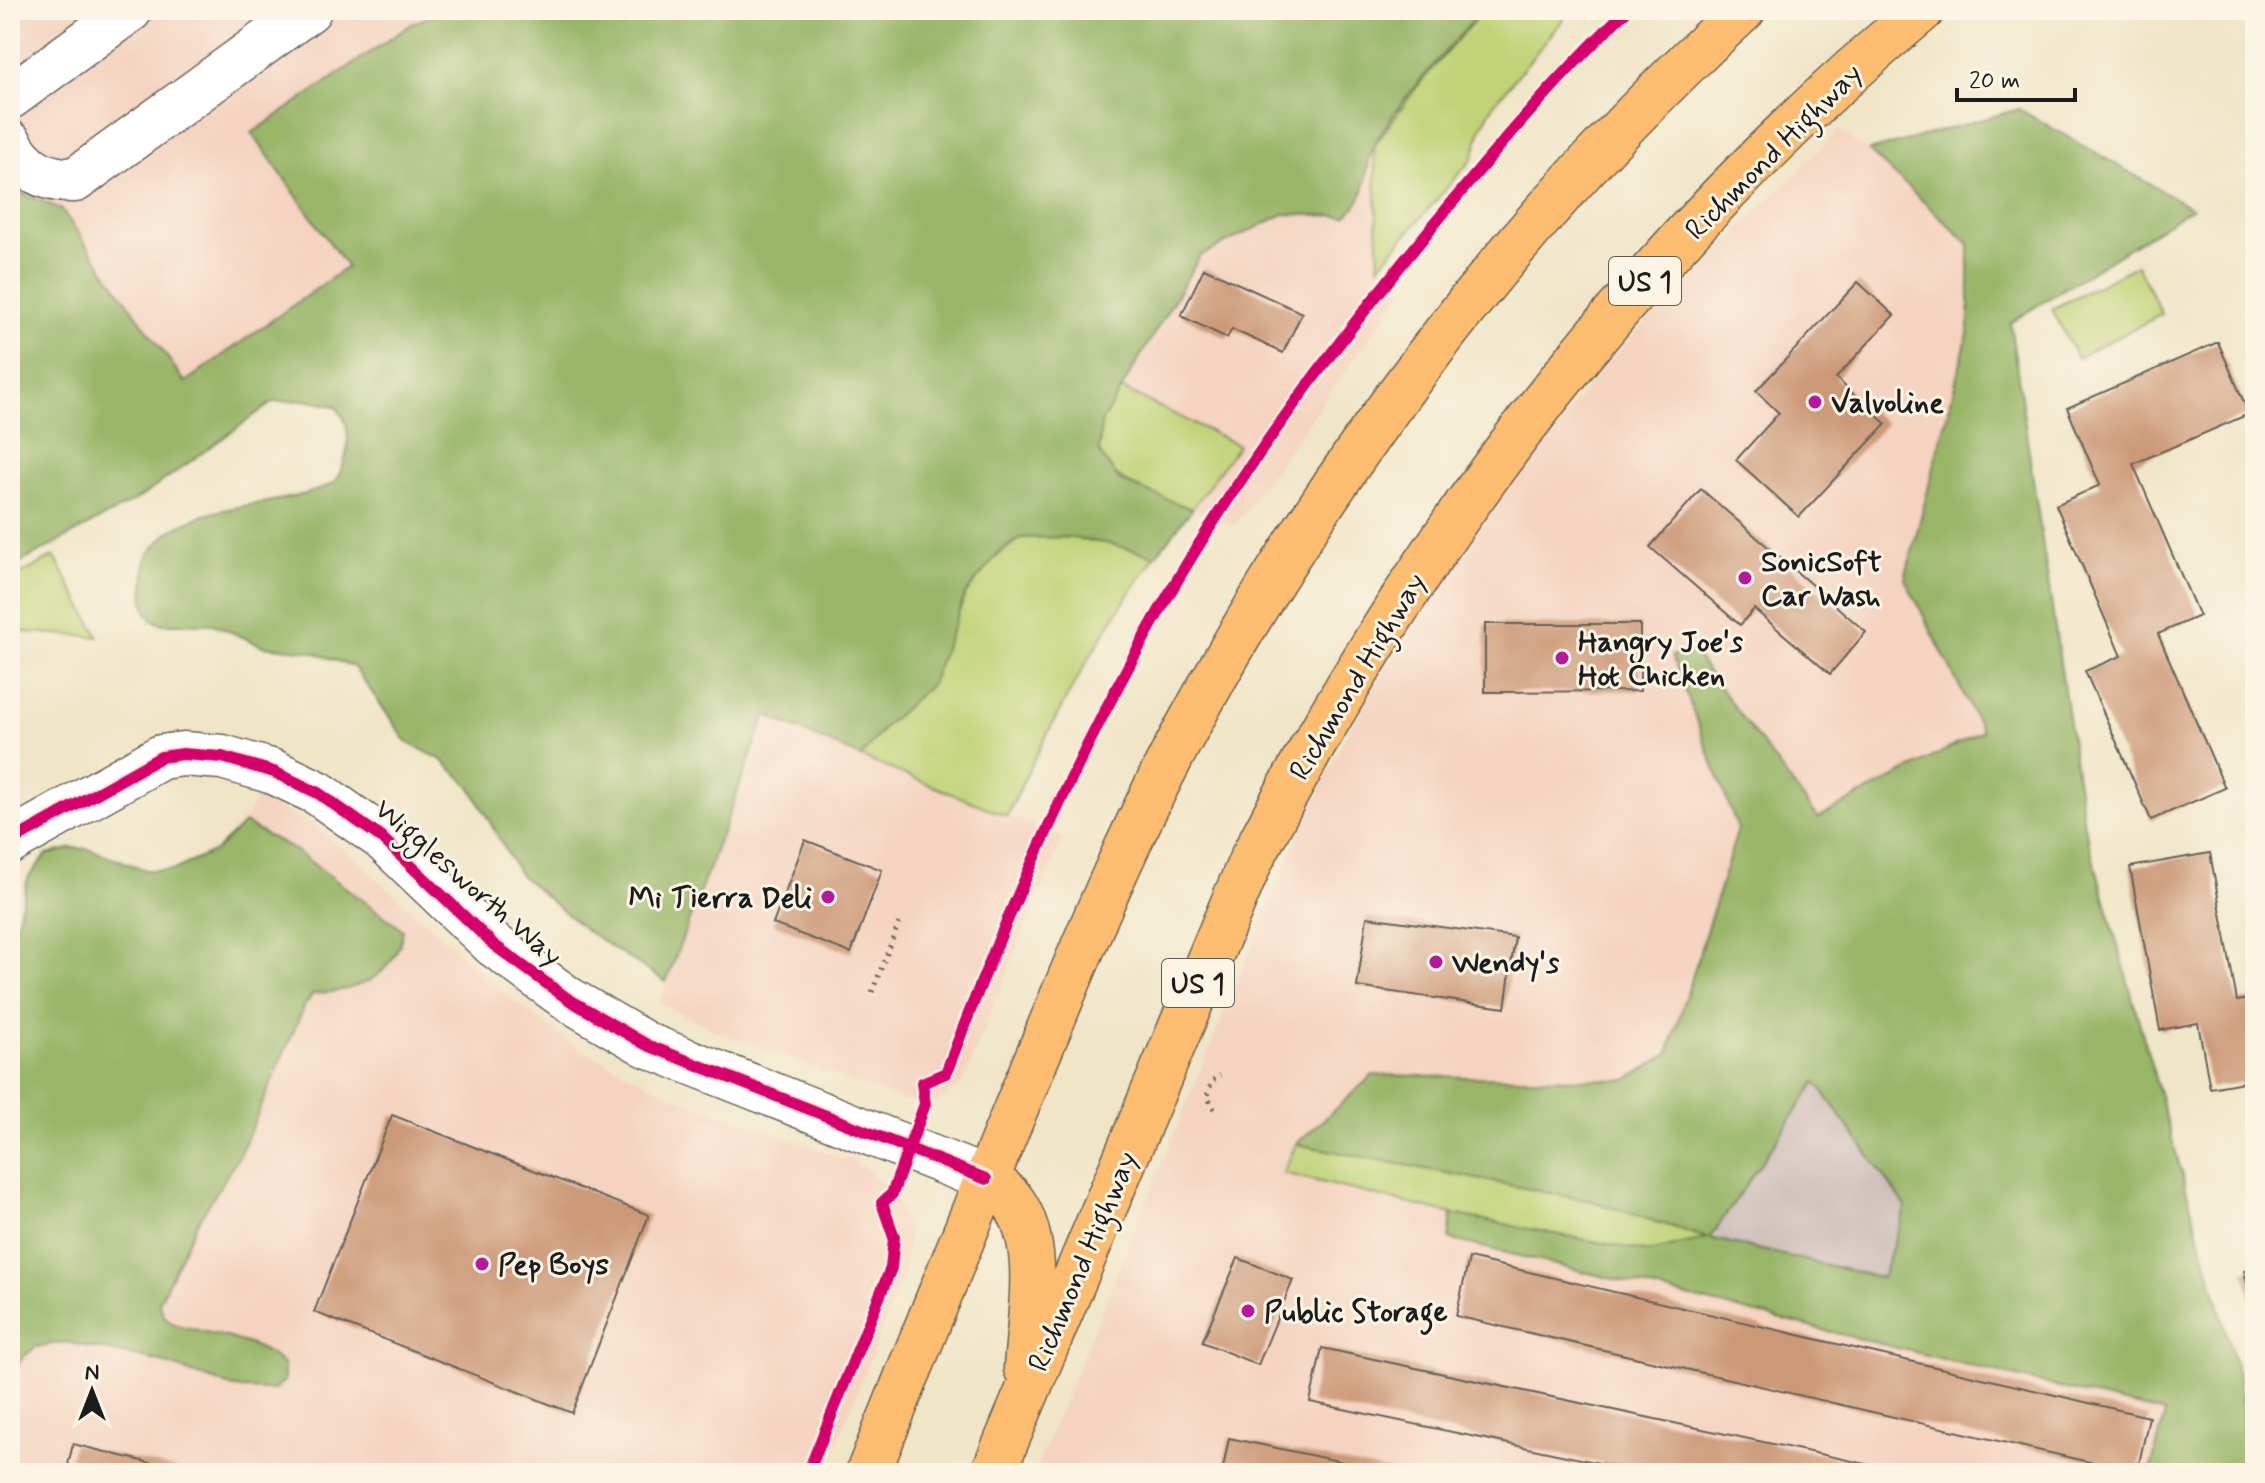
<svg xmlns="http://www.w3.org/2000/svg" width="2265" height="1483" viewBox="0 0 2265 1483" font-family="Mynerve,sans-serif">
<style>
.built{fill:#f4d3c0}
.industrial{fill:#d0c0bc}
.green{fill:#c0d377;stroke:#6e784a;stroke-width:2}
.forest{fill:#98b568;stroke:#5a6842;stroke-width:2;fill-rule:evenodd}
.building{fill:#c97}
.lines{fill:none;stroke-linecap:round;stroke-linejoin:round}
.minor-casing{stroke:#666258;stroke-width:47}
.major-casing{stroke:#666258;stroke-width:47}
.path{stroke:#666258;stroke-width:5;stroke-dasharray:2 6;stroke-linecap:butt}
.minor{stroke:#fff;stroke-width:44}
.major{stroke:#fcbd6f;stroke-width:44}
.cycleway-casing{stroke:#fcf5e5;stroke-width:17}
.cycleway{stroke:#d6006c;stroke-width:12}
.poi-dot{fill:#b5179e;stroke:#fcf5e5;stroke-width:3}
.labels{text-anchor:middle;stroke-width:6;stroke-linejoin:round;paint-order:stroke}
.shield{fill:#fcf5e5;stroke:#5f5d58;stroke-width:2}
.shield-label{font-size:28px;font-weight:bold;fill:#1c1c1c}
.street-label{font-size:30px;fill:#1c1c1c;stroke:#fcf5e5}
.poi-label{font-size:30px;font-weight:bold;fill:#1c1c1c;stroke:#fcf5e5;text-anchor:start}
</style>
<rect width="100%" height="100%" fill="#fcf5e5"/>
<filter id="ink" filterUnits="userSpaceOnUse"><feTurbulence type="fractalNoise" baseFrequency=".0125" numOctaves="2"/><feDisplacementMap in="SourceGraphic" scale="16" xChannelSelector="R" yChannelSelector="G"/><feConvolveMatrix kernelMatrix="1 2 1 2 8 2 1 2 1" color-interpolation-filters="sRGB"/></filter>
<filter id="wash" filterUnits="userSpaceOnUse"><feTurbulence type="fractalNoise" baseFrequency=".006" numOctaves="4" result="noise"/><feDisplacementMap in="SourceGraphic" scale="32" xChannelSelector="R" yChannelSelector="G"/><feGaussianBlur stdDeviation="1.8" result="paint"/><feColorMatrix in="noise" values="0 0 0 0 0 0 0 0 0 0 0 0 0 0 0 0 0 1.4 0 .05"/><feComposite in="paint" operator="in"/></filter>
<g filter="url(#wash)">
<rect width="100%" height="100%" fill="#f0e5c7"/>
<!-- built -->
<path class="built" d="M10 10H856L10 535Z
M1368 10 1379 266 1403 291 1234 526 627 282Z
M1838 131 1869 151 1969 244V330L1905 579 1982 731 1818 818 1696 954 1668 1054 1626 1080 1373 1075 1283 1173 1452 1214 1449 1239 2166 1414 2150 1473H1034L1308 811 1367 695 1504 493 1610 359Z
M766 715 1063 838 963 1081 938 1103 904 1101 723 1034 659 1003Z
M257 797 314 827 363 866 512 1000 578 1048 677 1098 855 1162 870 1171 895 1198 905 1218 908 1235 904 1273 825 1473H10V1278Z"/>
<!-- industrial -->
<path class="industrial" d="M1816 1082 1906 1207 1882 1278 1710 1239Z"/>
<!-- green -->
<path class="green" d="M1483 10H1571L1494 104 1481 128 1473 158 1379 266 1374 146 1416 88Z
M2137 265 2162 314 2077 358 2052 309Z
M1120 388 1238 445 1192 509C1155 495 1078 477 1102 421 1107 410 1114 399 1120 388Z
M1066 537 1111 544 1155 556C1097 638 1049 725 1007 816L861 757 886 725 931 684 966 593 985 566 1021 538Z
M54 556 99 637 10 631V580Z
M1296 1144 1592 1201 1710 1239 1649 1252 1452 1214 1283 1173Z"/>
<!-- forest -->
<path class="forest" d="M1483 10C1448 49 1400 98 1375 144 1361 171 1373 193 1346 216L1283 214 1200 256 1101 423 1099 452 1120 481 1192 509 1155 556 1111 544 1066 537 1021 538 1001 550 966 593 931 684 886 725 861 757 766 715 666 982 588 932 519 874 470 786 442 760 407 742 354 667 310 651 263 646 213 624H162L152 620 146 611 143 596 146 560C179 494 280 514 335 482 349 459 355 426 335 406L305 400 273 402 141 497 10 568V181L22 193 61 209 185 382 347 267 252 133 415 22 449 10Z
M2019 109 2192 208 2010 323 2084 825 2239 1378 2248 1473H2150L2165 1413 1449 1239 1452 1214 1649 1252 1708 1238 1592 1201 1296 1144 1373 1075 1626 1080 1668 1054 1738 829 1672 656 1691 650 1818 818 1982 731 1905 579 1969 330V244L1869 151ZM1816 1082 1906 1207 1882 1278 1710 1238Z
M244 823 296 851 403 930C395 979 356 991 313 994L305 1005 240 1154 194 1228 159 1302 164 1316 174 1324C208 1334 260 1340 284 1365V1381L274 1390 240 1389 158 1361 65 1342 36 1347 23 1357 10 1376V949L28 878 46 855 72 848 89 849 146 870H174L215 851Z"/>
<g id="blocks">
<!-- building -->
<path class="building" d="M1204 268 1302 313 1283 353 1232 329 1227 338 1181 316Z
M1858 282 1894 315 1836 378 1886 424 1799 517 1736 460 1779 413 1756 391Z
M2218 342 2249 414 2133 464 2199 616 2158 634 2225 788 2151 820 2085 671 2121 656 2056 505 2100 485 2067 408Z
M1701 489 1866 632 1830 674 1754 609 1740 625 1650 547Z
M1485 624H1640V691L1485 692Z
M805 840 882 870 851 953 773 924Z
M2210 853 2237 1001 2255 998V1080L2210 1088 2198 1023 2160 1030 2130 867Z
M1367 917 1515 937 1505 1008 1357 987Z
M392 1115 649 1215 572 1413 314 1312Z
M2255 1163V1184H2254L2249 1165Z
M1238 1258 1293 1280 1258 1365 1202 1342Z
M1469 1258 2149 1417 2137 1473 1456 1316Z
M2255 1269V1311H2254L2244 1271Z
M1322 1348 1904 1472V1473H1647L1310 1402Z
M1229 1438 1391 1472V1473H1222Z
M73 1444 187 1472V1473H66Z"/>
</g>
</g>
<g filter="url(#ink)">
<use href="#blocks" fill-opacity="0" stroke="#666258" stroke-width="2"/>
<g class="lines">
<defs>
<path id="minor" d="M10 97 130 10
M10 143C24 169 45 181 75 180L309 10
M10 842 161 757 183 754 222 757 274 772 318 793 382 838 494 945 568 999 647 1045 986 1179"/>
<path id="major" d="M986 1179C996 1186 1007 1192 1014 1203 1044 1247 1029 1318 1026 1368
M868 1473C925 1331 982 1189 1041 1048 1085 941 1129 834 1184 733 1329 465 1518 215 1743 10
M993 1473 1251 860C1417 538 1642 242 1922 10"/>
</defs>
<!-- minor casing -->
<use href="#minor" class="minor-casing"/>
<!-- major casing -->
<use href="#major" class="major-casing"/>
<!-- path -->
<path class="path" d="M872 992 899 923
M1214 1109 1207 1096 1212 1081 1220 1075"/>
<!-- minor -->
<use href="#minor" class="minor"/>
<!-- major -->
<use href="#major" class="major"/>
<defs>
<path id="cycleway" d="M10 842 161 757 183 754 222 757 274 772 318 793 382 838 494 945 568 999 647 1045 986 1179
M808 1473 891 1268 894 1237 882 1203 892 1194 925 1104 922 1083 946 1073C1013 896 1091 721 1190 559 1258 448 1336 344 1418 244 1485 162 1551 83 1627 10"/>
</defs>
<!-- cycleway casing -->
<use href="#cycleway" class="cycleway-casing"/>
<!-- cycleway -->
<use href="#cycleway" class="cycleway"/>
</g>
</g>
<!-- markers -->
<g class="poi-dot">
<circle cx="1815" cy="402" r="8"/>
<circle cx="1745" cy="578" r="8"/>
<circle cx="1562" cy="658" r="8"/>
<circle cx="828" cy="897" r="8"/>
<circle cx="1436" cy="962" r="8"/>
<circle cx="482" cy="1264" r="8"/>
<circle cx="1248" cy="1311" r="8"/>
</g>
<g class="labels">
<!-- shield labels -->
<g class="shield">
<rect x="1609" y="257" width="72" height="48" rx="6"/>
<rect x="1162" y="959" width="72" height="48" rx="6"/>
</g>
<g class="shield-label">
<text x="1645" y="291">US 1</text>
<text x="1198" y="993">US 1</text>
</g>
<!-- street labels -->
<g class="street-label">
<text transform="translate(1773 151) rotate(-45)" y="10">Richmond Highway</text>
<text transform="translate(1357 676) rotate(-59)" y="10">Richmond Highway</text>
<text transform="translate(469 882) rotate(41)" y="10">Wigglesworth Way</text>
<text transform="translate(1082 1261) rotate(-67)" y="10">Richmond Highway</text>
</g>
<!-- poi labels -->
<g class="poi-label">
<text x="1831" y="412">Valvoline</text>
<text x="1761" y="571">SonicSoft<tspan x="1761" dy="34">Car Wash</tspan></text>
<text x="1578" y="651">Hangry Joe's<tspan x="1578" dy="34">Hot Chicken</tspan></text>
<text x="812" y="907" text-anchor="end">Mi Tierra Deli</text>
<text x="1452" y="972">Wendy's</text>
<text x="498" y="1274">Pep Boys</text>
<text x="1264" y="1321">Public Storage</text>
</g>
</g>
<!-- margin -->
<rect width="2265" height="1483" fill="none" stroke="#fcf5e5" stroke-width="40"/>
<!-- north arrow -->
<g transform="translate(92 1391)" stroke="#fcf5e5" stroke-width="6" paint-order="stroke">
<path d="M0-6L14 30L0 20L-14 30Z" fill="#1c1c1c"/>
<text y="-12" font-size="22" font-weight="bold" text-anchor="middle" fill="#1c1c1c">N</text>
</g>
<!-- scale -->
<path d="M1957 88v12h118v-12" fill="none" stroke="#1c1c1c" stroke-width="4"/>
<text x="1969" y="88" font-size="24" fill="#1c1c1c" stroke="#fcf5e5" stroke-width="6" paint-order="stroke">20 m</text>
</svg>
